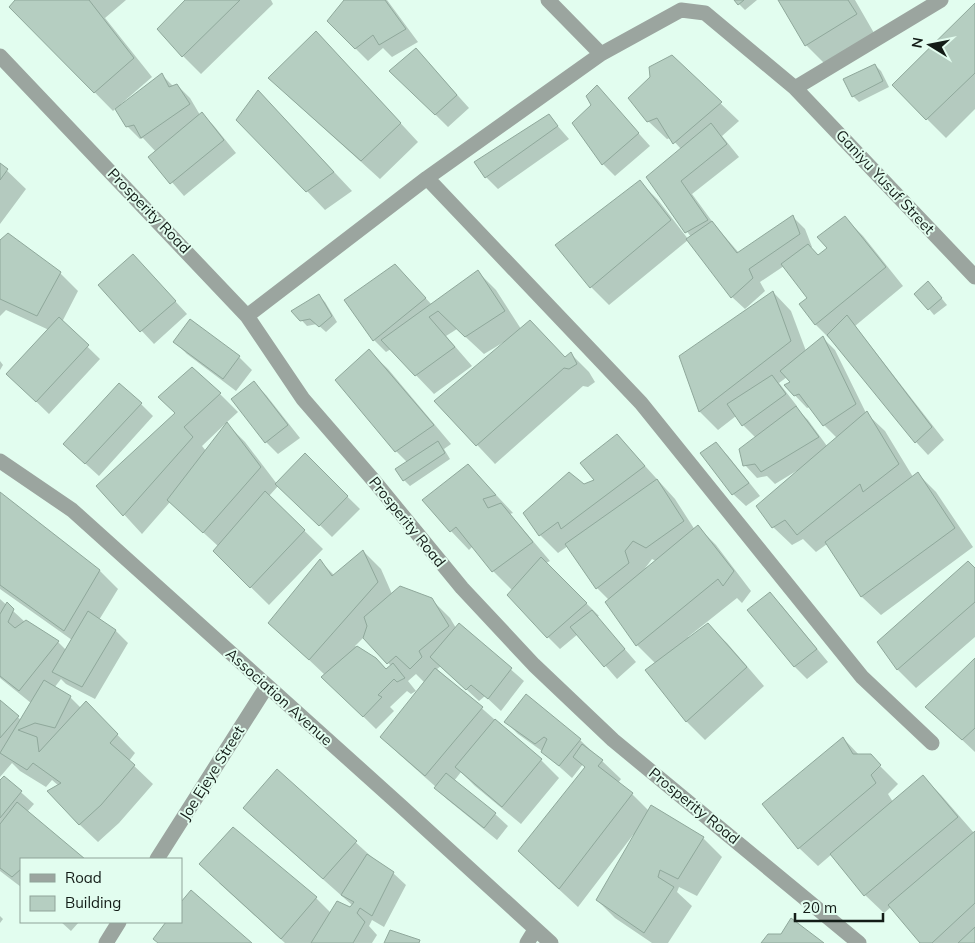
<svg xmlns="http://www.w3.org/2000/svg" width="975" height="943" viewBox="0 0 975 943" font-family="Mulish,sans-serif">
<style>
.shadow{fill:#0003;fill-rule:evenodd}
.building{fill:#b5cec1;stroke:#8fa89b}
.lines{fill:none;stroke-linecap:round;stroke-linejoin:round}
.minor{stroke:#9ba59f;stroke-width:15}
.labels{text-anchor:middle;stroke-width:4;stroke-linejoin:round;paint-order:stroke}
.street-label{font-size:15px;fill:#131c17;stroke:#e2fdef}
</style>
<rect width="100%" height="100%" fill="#e2fdef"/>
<!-- shadow -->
<path class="shadow" d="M16 0H126L105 18 152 77 121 104 122 106 162 75 174 87 177 85 190 98 200 115 202 114 214 126 236 153 184 196 150 157 156 152 143 138 140 139 127 126 116 108 113 111 11 7Z
M187 0H271L273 4 201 74 183 56Z
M346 0H387L418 42 392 57 383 48 368 61 328 21Z
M735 0H757L745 10Z
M779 0H855L874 33 824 63 806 45Z
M975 5V109L946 138 893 85Z
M416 49 469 108 448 127 391 71Z
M334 51 418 142 380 179 288 96Z
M672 57 739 121 722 136 739 157 692 194 714 224 739 253 793 217 805 229 812 247 810 248 818 256 829 249 845 218 863 236 903 286 855 326 944 440 928 455 916 442 834 343 816 325 801 304 809 298 784 266 760 282 765 291 745 309 732 297 688 240 609 305 591 287 639 181 658 200 688 239 691 237 648 177 681 149 671 138 667 139 648 121Z
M875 65 881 71 889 87 859 102 853 96 845 80Z
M597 87 650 146 615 176 603 164 592 105Z
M258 91 276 110 352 191 325 210 307 191Z
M549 116 569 139 498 189 486 177Z
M0 164 26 189 0 224Z
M0 241 60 273 78 291 62 322 100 359 49 414 20 386 49 330 6 310 0 316Z
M133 255 187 314 154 344 100 286Z
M478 272 496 290 521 329 565 359 571 354 589 372 595 382 588 387 583 386 495 464 436 401 505 343 504 342 484 354 457 329 446 336 472 366 434 394 391 349 386 352 374 340 407 278 432 305Z
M934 289 947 305 934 315 929 309Z
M773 292 791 311 806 351 822 337 835 350 866 413 885 431 913 477 918 474 936 492 973 547 881 615 862 597 827 544 816 552 803 539 792 545 773 527 799 471 798 470 775 484 767 476 757 478 745 465 756 438 743 425 736 416 718 430 700 412 681 357ZM787 377 792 383 786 386 807 408 810 407 824 425 837 438 827 446 808 420 796 408 797 406 779 383Z
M319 296 325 302 337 322 326 332 317 324 307 326 293 311Z
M190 321 239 357 252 370 236 391 187 354 175 342Z
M369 351 388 369 451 444 444 449 450 459 410 486 404 480 407 462 396 451Z
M0 361 3 365 0 370Z
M254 383 266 395 300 438 278 454 266 442Z
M220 394 238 412 226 423 245 442 277 484 305 455 360 509 332 537 279 485 269 496 323 549 269 605 214 551 218 546 170 502 142 534 98 486ZM225 424 226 425 206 451 202 446Z
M141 404 153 416 99 476 77 456Z
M617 435 675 499 695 530 698 527 716 545 751 591 742 603 737 598 688 637 689 639 708 625 727 643 764 686 705 740 686 721 656 664 637 645 609 600 597 588 568 546 558 553 540 535 584 485 596 480ZM652 559 656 561 644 572 643 571Z
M716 444 728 456 760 496 746 506 733 494Z
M468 465 513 513 510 514 550 561 546 563 599 616 597 617 636 662 617 679 578 634 560 649 548 637 513 591 493 571 473 546 469 550 451 531Z
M0 494 99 570 118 589 99 620 116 631 128 643 95 699 66 684 61 679 54 688 70 697 81 708 104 721 135 753 129 761 153 784 119 823 98 842 79 824 59 786 52 780 46 787 20 771 12 763 0 777V702L21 720 31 703 0 678V599L25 622 58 642 66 650 72 640 0 589Z
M363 551 381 569 392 594 431 599 450 618 456 628 459 624 524 681 501 711 485 696 479 701 441 666 437 669 541 760 559 778 521 824 475 786 461 772 454 781 495 814 508 826 497 840 448 800 435 788 436 787 400 755 381 737 425 683 416 674 408 681 416 691 411 694 407 691 390 707 394 711 376 729 323 677 325 675 270 623 320 561 335 576ZM364 637 391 666 389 675 375 659 355 646Z
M975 569V637L916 688 898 670 879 642Z
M770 594 782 606 828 662 807 679 795 667 749 611Z
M975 659V752L927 707Z
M506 722 580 740 621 779 618 783 632 794 649 811 651 807 703 838 722 857 697 896 679 887 677 892 692 906 668 943H652L615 918 597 900 635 836 633 835 578 907 538 870 586 767 583 764 572 778 542 751 518 734Z
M843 738 860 756H870L898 784 888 794 893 802 923 777 941 795 974 833 975 832V943H921L891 907 884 913 865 895 832 854 818 866 799 848 764 804Z
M277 771 375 860 393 873 406 885 384 927 372 920 369 926 377 935 372 943H285L219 883 316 898 331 913 350 909 352 905 263 826 244 808Z
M4 777 34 804 27 812 83 859H21V887L0 871V782Z
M0 916 3 919 0 923Z
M61 922H79L71 931Z"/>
<!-- building -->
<path class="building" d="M15 0H89L134 58 94 93 9 7Z
M185 0H240L182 57 157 29Z
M344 0H385L406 29 379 45 373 35 355 49 327 21Z
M734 0H744L738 5Z
M778 0H848L857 14 805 46Z
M975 3V73L926 120 892 85Z
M316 31 401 123 361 161 268 78Z
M416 48 457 95 435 115 389 71Z
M672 55 722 102 673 144 657 118 647 122 628 98 650 77 649 67Z
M875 64 883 81 852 97 843 79Z
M162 73 169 87 177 84 190 104 141 138 134 125 126 127 115 109Z
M597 85 639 133 602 165 572 123 591 105 586 96Z
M258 90 334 172 306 192 236 120Z
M202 112 224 140 170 184 148 157Z
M549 114 558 126 485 178 474 162Z
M711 123 727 144 681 181 708 220 685 233 646 177Z
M0 163 8 169 0 180Z
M640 180 671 220 590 288 555 245Z
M793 215 800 234 749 269 753 278 731 298 686 239 712 221 737 253Z
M845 216 886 267 815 325 799 304 807 298 781 264 808 244 818 255 827 248 817 237Z
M8 233 61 272 37 316 0 299V240Z
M133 254 176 301 140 332 98 285Z
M395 264 426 298 373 341 344 300Z
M478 270 505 311 465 337 438 311 429 317 455 347 415 376 381 340Z
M928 281 942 298 928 310 914 294Z
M773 291 791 341 699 412 679 356Z
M319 294 332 316 319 327 310 319 300 321 291 311Z
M847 315 932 427 915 443 827 335Z
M59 317 89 345 36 402 6 374Z
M190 319 240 356 223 379 173 342Z
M530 320 565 357 571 352 577 364 569 369 564 368 476 446 434 401Z
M823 336 856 404 823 426 799 394 794 396 784 385 790 382 780 371Z
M369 349 434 425 395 452 335 380Z
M192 367 221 393 184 427 193 437 123 516 96 486 175 413 158 397Z
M772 375 786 394 742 426 727 404Z
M254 381 288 425 265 443 231 399Z
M119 383 142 403 85 464 63 444Z
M796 406 819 437 761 472 755 464 743 466 739 449Z
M867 411 899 464 863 492 860 484 797 535 785 520 772 528 756 506Z
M227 422 261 467 203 533 167 500Z
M617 434 645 466 561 529 558 522 539 536 523 513 569 472 584 484 594 480 580 463Z
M438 441 445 453 403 481 395 469Z
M716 442 749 483 732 495 700 453Z
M305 453 348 496 319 526 275 484Z
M468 464 496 495 483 499 488 508 501 503 533 542 492 572 456 527 450 532 422 500Z
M918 472 955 528 861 597 825 542Z
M657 479 684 521 646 548 633 541 625 551 629 563 596 589 565 544Z
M265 491 305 530 250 588 213 551Z
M0 492 100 570 64 631 0 585Z
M698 525 734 571 723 586 718 579 636 646 605 602Z
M363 550 378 582 309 660 268 623 320 559 332 576Z
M541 557 587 603 547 638 507 595Z
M968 561 975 568V602L897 670 877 642Z
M400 586 432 598 449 626 419 651 422 657 410 669 396 656 387 664 363 638 367 626 364 617Z
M770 592 817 649 794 667 747 610Z
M7 602 14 609 8 622 15 628 26 620 59 641 19 691 0 676V614Z
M592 610 625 649 604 667 570 627Z
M88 611 116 630 82 687 52 672Z
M459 623 512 668 488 699 471 685 466 690 430 657Z
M708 623 747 667 686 722 645 670Z
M357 646 376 658 386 669 393 663 405 678 397 682 394 679 378 695 382 697 363 717 321 677Z
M975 658V728L962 740 925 707Z
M435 668 483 707 425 776 380 737Z
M44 680 71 696 55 728 35 723 18 730 37 737 39 752 86 701 118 734 110 743 135 765 101 805 79 825 47 791 61 783 33 763 27 770 0 753Z
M526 694 581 739 559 766 541 752 547 739 544 737 535 744 504 722Z
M0 700 19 716 0 738Z
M495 719 542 759 502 807 455 767Z
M843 737 853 754H871L881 765 871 775 876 783 798 849 762 804Z
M582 744 603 760 598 766 633 793 559 889 518 851 585 767 573 757Z
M277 769 357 841 323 879 243 808Z
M446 773 496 813 484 828 434 788Z
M923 775 958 817 864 896 830 854Z
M4 776 22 791 0 818V780Z
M17 802 85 859H21V869L12 877 0 868V824Z
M651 805 704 837 678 879 660 870 658 877 674 887 644 933 596 900Z
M233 827 317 897 281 939 199 864Z
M975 831V903L932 943H920L888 905Z
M367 854 394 872 372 916 360 908 357 913 365 922 353 943H311L337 901 350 907 354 902 341 895Z
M191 890 252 943H158L153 939 166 922H181V902Z
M791 918 824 943H761L768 934H781Z
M975 927V943H958Z
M390 930 420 940 419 943H384Z"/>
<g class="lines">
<!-- minor -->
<path class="minor" d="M548 0 601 54
M0 56 247 316 303 399 375 482 462 588 534 665 613 740 859 943
M795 88 941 0
M427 178 641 403 862 677 932 743
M247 316 427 178 601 54 681 10 705 13 795 88 975 277
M0 461 72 510 402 807 551 943
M157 859 267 686
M106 943 119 922
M527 943 535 930"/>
</g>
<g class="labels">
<!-- street labels -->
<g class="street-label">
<text transform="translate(885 182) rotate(47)" y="5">Ganiyu Yusuf Street</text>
<text transform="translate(149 211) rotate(46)" y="5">Prosperity Road</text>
<text transform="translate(407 522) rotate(51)" y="5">Prosperity Road</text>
<text transform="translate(279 697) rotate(42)" y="5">Association Avenue</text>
<text transform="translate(212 773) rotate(-58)" y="5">Joe Ejeye Street</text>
<text transform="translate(694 806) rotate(39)" y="5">Prosperity Road</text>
</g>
</g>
<!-- legend -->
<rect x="20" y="858" width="162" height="65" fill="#e2fdef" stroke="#8fa399"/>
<rect x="30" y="874" width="25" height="8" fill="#9ba59f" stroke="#8fa399"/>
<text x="65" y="883" font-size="15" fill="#131c17">Road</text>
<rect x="30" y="896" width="25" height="15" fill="#b5cec1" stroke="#8fa399"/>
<text x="65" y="908" font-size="15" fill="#131c17">Building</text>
<!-- north arrow -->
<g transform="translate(930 45) rotate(280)" stroke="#e2fdef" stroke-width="4" paint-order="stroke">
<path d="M0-4L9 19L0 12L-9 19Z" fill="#131c17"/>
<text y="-8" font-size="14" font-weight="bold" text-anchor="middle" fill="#131c17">N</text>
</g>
<!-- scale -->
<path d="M795 913v8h88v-8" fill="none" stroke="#131c17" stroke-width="2.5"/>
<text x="802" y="913" font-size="15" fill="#131c17" stroke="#e2fdef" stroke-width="4" paint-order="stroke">20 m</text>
</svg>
